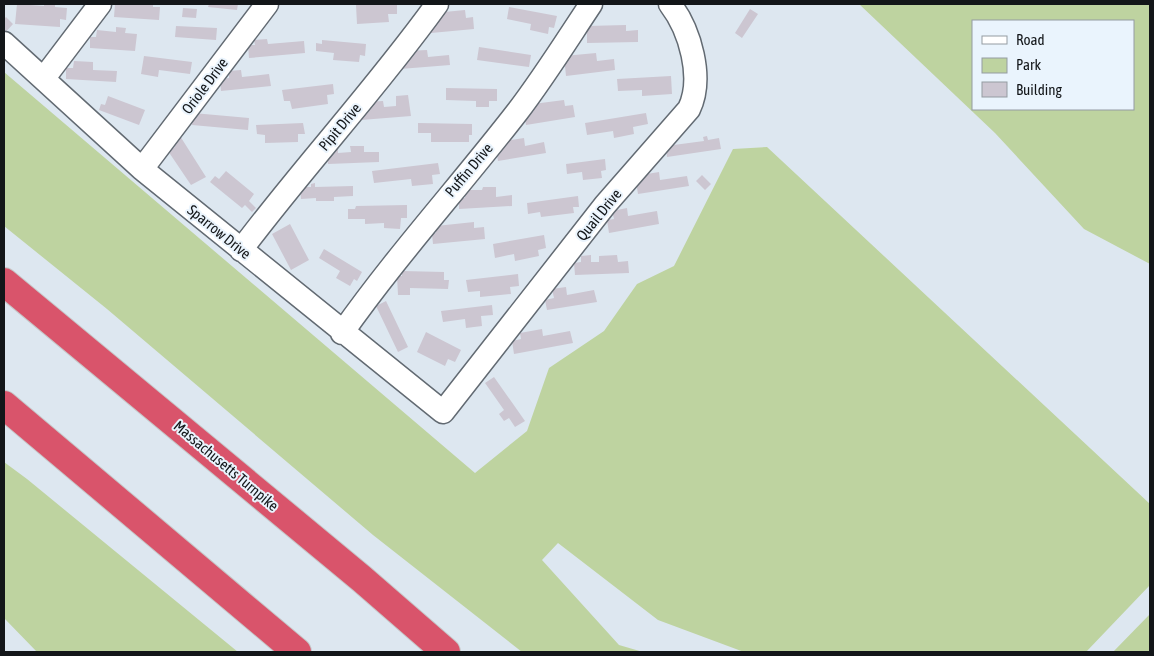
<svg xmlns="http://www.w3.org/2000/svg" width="1154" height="656" viewBox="0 0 1154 656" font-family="'Asap Condensed',sans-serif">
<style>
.green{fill:#bed3a0;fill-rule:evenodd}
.building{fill:#ccc6d1}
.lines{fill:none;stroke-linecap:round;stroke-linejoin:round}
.minor-casing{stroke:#626a72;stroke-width:25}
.highway-casing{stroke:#c6c7c8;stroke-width:30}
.minor{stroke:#fff;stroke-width:22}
.highway{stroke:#d9546b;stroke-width:28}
.labels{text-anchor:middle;stroke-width:4;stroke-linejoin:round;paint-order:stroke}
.street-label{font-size:15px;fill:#131619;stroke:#eaf4fd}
</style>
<rect width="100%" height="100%" fill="#dde7f0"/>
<!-- green -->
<path class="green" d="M859 4H1150V264L1084 229 995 133ZM973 21H1133V109H973Z
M4 72 475 473 527 431 549 368 604 331 637 284 674 266 733 149 767 147 1150 504V585L1086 652H744L658 620 558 543 542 560 619 645 643 652H522L373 535 107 309 4 226Z
M4 462 27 479 238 652H37L4 618Z
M1150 614V652H1113Z"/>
<!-- building -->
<path class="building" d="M17 4 44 6V4H55V7L67 8 66 20 60 19V27L15 24Z
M115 4H153V7H160L159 20 114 17Z
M209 4H238L237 10 208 7Z
M389 4H397V14H388L389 22 357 24 356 5Z
M509 7 557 16 554 28 549 27 548 34 530 30 531 24 507 19Z
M183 8 197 9 196 18 182 17Z
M750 9 758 14 742 38 735 33Z
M465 10 466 18 473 17 474 29 431 33 429 21 434 13Z
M6 17 13 24 4 34V19Z
M626 25V31L638 30V42L587 43V26Z
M176 26 217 28 216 40 175 37Z
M116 27 126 28 125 33 137 34 135 51 90 48V37H96L97 30 116 32Z
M267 39 268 44 304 41 305 53 249 58 248 45H255L254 40Z
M322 40 366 44 365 56 360 55 359 62 333 60 334 53 316 51V43L322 44Z
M479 47 531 55 529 67 477 60Z
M427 50 428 57 449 55 450 65 400 69 406 51Z
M596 53 597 61 614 59 615 70 566 76 564 56Z
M144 56 192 62 190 74 159 70 158 77 141 74Z
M74 61 93 62V70L117 71 116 82 66 79V68H73Z
M241 70 242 77 269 74 271 86 221 91 220 79 229 78V71Z
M671 76 672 94 642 96V90L618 91 617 79Z
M333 84 334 94 327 95 328 104 292 109 290 101H284L282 90Z
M446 88 497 89V101H489V107H476V101L446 100Z
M408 95 411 116 361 120 360 110 366 102 383 101 384 107 396 106V96Z
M108 96 145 110 139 125 99 110 101 104 105 105Z
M564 100 565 106 573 105 575 117 526 125 524 113 534 111 533 104Z
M193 113 249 118 248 130 192 125Z
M646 113 648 124 633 127 634 134 614 138 613 131 587 135 585 123Z
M303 123 305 134H298V142L265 143V135L257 134 256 125Z
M418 123 472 124V135H469V142H431V133H418Z
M180 136 206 177 191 185 168 151 175 147 172 141Z
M707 136 708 140 719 138 721 149 667 157 666 146 704 141 703 137Z
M524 138 525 146 544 142 546 153 498 161 496 150 499 142Z
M350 146H364V152H379V162L328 164 327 153 338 147V153L351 152Z
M605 159 606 170 601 171 602 178 583 180 582 172 567 174 566 164Z
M438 163 440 174 432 175 433 184 412 186 411 179 374 183 372 171Z
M226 171 254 194 249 201 256 208 252 212 245 205 242 208 210 182 215 176 219 179Z
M659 172 660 180 687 176 689 186 638 194 636 182 642 181 641 175Z
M702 175 711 184 705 190 696 181Z
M315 183V187L353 186V196L334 197V201H316V198L301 199 300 187H311V184Z
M483 187H496V197L512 195V206L459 209V198H465L464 190H482Z
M578 196 579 207H573L574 213 541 217 540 212 528 214 527 203Z
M407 205V218H401L400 229 384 228V223L365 224V219H348V209H355L356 206Z
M627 208 628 216 657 211 659 224 609 233 607 220 614 219 612 211Z
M474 222V228L484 227 485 239 433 244 432 234 436 233V226Z
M290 224 309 260 291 270 272 234Z
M544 235 546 248 538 250 539 256 515 261 514 254 495 258 493 244Z
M324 249 362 272 357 281 354 279 350 286 336 278 340 271 319 258Z
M591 255V262H599V256L617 255 618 262 628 261 629 273 575 275 574 263 581 262V256Z
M402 271 444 272V280H449L448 289 410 288V295H398L397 276H402Z
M518 274 519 286 510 287 511 294 480 297V291L468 292 466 280Z
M566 287 567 295 594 290 597 302 547 310 545 300 554 298 552 289Z
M386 301 408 347 398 352 376 306Z
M492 305 493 315 481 316 482 326 466 328 465 319 443 322 441 311Z
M542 329 543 336 570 331 573 343 514 354 512 341 521 339 520 333Z
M426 332 461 350 455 362 448 359 445 366 417 352Z
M494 377 525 421 515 427 509 418 504 421 499 414 504 410 485 383Z"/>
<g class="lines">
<defs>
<path id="minor" d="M4 43 142 169 443 412 605 205 689 109C704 78 690 30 670 4
M44 78 100 4
M142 169 267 4
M241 250C304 166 376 89 437 4
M342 333C397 255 460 186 518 111 544 77 567 40 591 4"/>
<path id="highway" d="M4 282 362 579 446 652
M4 405 297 652"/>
</defs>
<!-- minor casing -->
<use href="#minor" class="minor-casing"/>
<!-- highway casing -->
<use href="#highway" class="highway-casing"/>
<!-- minor -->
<use href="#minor" class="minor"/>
<!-- highway -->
<use href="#highway" class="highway"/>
</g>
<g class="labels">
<!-- street labels -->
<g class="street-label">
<text transform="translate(205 86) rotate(-53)" y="5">Oriole Drive</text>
<text transform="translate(340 127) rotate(-50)" y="5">Pipit Drive</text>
<text transform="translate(469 170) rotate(-50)" y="5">Puffin Drive</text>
<text transform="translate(599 215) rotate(-51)" y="5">Quail Drive</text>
<text transform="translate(219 232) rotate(39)" y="5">Sparrow Drive</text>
<text transform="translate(226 466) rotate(40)" y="5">Massachusetts Turnpike</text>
</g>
</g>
<!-- border -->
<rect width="1154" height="656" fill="none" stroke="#131619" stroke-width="10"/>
<!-- legend -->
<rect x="972" y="20" width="162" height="90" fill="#eaf4fd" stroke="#949ba2"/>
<rect x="982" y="36" width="25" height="8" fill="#ffffff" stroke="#949ba2"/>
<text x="1016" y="45" font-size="15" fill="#131619">Road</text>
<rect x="982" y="58" width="25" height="15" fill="#bed3a0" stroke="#949ba2"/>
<text x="1016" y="70" font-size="15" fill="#131619">Park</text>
<rect x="982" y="82" width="25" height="15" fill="#ccc6d1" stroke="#949ba2"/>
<text x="1016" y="95" font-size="15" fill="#131619">Building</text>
</svg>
